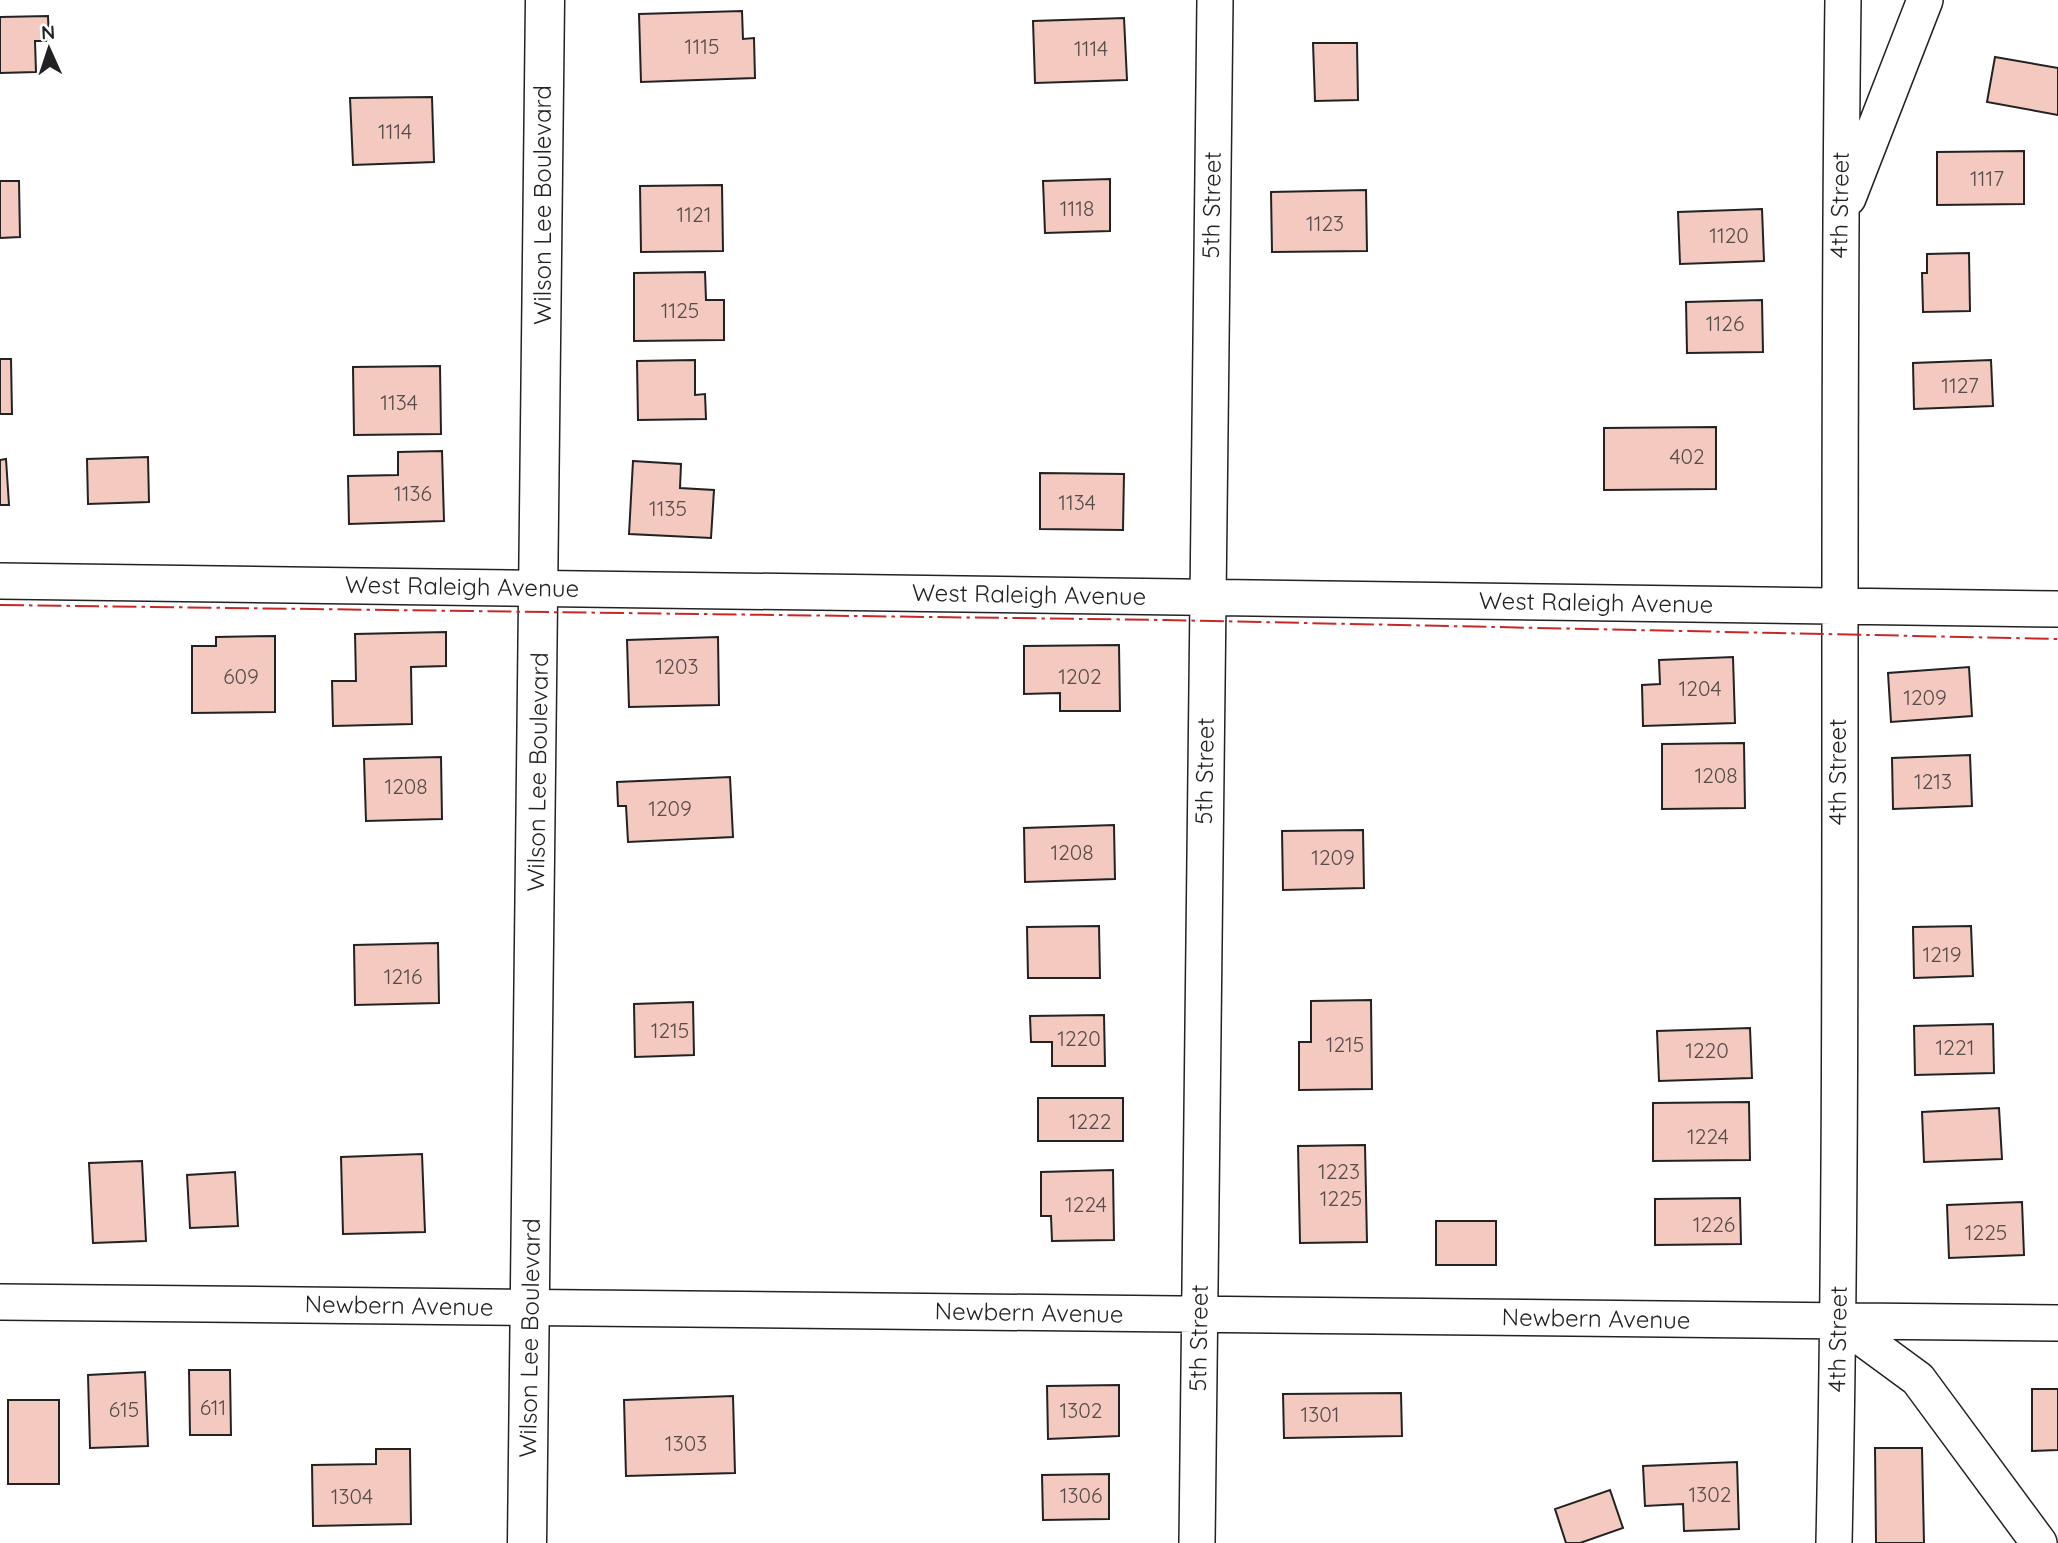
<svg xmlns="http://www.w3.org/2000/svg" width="2058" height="1543" viewBox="0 0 2058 1543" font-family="Quicksand,sans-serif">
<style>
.building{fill:#f3c9c0;stroke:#222;stroke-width:2}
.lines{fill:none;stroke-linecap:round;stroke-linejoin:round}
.minor-casing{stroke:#222;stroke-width:38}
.tertiary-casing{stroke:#222;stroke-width:41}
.minor{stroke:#fff;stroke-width:35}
.tertiary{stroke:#fff;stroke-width:38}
.power{stroke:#c62828;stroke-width:2;stroke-dasharray:24 5 3.5 5;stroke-linecap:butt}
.labels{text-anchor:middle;stroke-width:5;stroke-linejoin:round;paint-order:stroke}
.number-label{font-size:21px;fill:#564c4a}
.street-label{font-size:24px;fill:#222;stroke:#fff}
</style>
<rect width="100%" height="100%" fill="#fff"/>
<!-- building -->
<path class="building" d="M742 11 743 39 754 38 755 78 641 82 639 14Z
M48 16 49 41H35L36 72 0 73V17Z
M1124 18 1127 80 1035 83 1033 21Z
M1313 43H1357L1358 100 1315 101Z
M1995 57 2058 68V115L1987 102Z
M432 97 434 162 353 165 350 98Z
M2024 151V204L1937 205V152Z
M1110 179V231L1045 233 1043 181Z
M0 181H19L20 237 0 238Z
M722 185 723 251 641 252 640 186Z
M1366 190 1367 251 1272 252 1271 192Z
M1762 209 1764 261 1680 264 1678 212Z
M1969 253 1970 311 1923 312 1922 273H1927V254Z
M705 272 706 300H724V340L634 341V273Z
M1762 300 1763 352 1687 353 1686 302Z
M0 359H11L12 414H0Z
M695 360V395L705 394 706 419 638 420 637 361Z
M1991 360 1993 406 1914 409 1913 363Z
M440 366 441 434 354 435 353 367Z
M1716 427V489L1604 490V428Z
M442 451 444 521 349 524 348 476 398 475V452Z
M148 457 149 502 88 504 87 459Z
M6 459 9 505H0V460Z
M633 461 681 464 680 488 714 490 711 538 629 534Z
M1040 473 1124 474 1123 530 1040 529Z
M446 632V666L411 667 412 724 333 726 332 681H356L355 634Z
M275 636V712L192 713V646H216V637Z
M718 637 719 705 629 707 627 640Z
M1119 645 1120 711H1060V693L1024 694V646Z
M1733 657 1735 723 1643 726 1642 685 1660 684 1659 660Z
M1969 667 1972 716 1891 722 1888 673Z
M1744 743 1745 808 1662 809V744Z
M1970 755 1972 806 1893 809 1892 758Z
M441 757 442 819 366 821 364 759Z
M730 777 733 837 628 842 626 806H618L617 782Z
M1114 825 1115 879 1025 882 1024 828Z
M1363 830 1364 888 1283 890 1282 831Z
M1099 926 1100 978H1028L1027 927Z
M1971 926 1973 976 1914 978 1913 927Z
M438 943 439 1003 355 1005 354 945Z
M1371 1000 1372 1089 1299 1090V1042H1311V1001Z
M693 1002 694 1055 635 1057 634 1004Z
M1104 1015 1105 1066H1052V1042H1031L1030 1016Z
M1993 1024 1994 1073 1915 1075 1914 1026Z
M1750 1028 1752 1078 1659 1081 1657 1031Z
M1038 1098H1123V1141H1038Z
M1749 1102 1750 1160 1653 1161V1103Z
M1999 1108 2002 1159 1924 1162 1922 1112Z
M1365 1145 1367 1242 1300 1243 1298 1146Z
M422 1154 425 1232 343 1234 341 1157Z
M142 1161 146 1241 93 1243 89 1163Z
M1113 1170 1114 1240 1052 1241 1051 1216H1041V1172Z
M235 1172 238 1226 190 1228 187 1175Z
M1740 1198 1741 1244 1655 1245V1199Z
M2022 1202 2024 1255 1949 1258 1947 1205Z
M1436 1221H1496V1265H1436Z
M189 1370H230L231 1435H190Z
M145 1372 148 1446 90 1448 88 1375Z
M1119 1385V1436L1048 1439 1047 1386Z
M2032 1389H2058V1450L2032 1451Z
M1401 1393 1402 1436 1284 1438 1283 1394Z
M733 1396 735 1473 626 1476 624 1400Z
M8 1400H59V1484H8Z
M1875 1448H1922L1924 1543H1876Z
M376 1449H410L411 1524 313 1526 312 1465 376 1464Z
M1737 1462 1739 1529 1684 1531 1683 1504 1645 1506 1643 1466Z
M1109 1474V1519L1043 1520 1042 1475Z
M1610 1490 1623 1528 1580 1543H1566L1555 1509Z"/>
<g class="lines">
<defs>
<path id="minor" d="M1848 198 1925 0
M0 581 2058 609
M0 1302 2058 1323
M1839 1321 1918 1379 2039 1543
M1197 1543 1215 0
M1834 1543C1845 1029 1836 514 1843 0"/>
<path id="tertiary" d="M527 1543 545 0"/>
</defs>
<!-- minor casing -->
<use href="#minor" class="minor-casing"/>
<!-- tertiary casing -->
<use href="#tertiary" class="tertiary-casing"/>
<!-- minor -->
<use href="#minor" class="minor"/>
<!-- tertiary -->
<use href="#tertiary" class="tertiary"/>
<!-- power -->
<path class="power" d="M0 605 1165 620 2058 639"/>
</g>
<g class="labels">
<!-- number labels -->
<g class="number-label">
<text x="702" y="54">1115</text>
<text x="1091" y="56">1114</text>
<text x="395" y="139">1114</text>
<text x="1987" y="186">1117</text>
<text x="1077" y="216">1118</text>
<text x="694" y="222">1121</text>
<text x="1325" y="231">1123</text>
<text x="1729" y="243">1120</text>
<text x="680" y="318">1125</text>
<text x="1725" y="331">1126</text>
<text x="1960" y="393">1127</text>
<text x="399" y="410">1134</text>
<text x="1687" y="464">402</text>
<text x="413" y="501">1136</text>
<text x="1077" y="510">1134</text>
<text x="668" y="516">1135</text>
<text x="677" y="674">1203</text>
<text x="241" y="684">609</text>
<text x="1080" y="684">1202</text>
<text x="1700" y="696">1204</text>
<text x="1925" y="705">1209</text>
<text x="1716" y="783">1208</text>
<text x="1933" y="789">1213</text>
<text x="406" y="794">1208</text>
<text x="670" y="816">1209</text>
<text x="1072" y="860">1208</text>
<text x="1333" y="865">1209</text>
<text x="1942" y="962">1219</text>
<text x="403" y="984">1216</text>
<text x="670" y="1038">1215</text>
<text x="1079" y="1046">1220</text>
<text x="1345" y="1052">1215</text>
<text x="1955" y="1055">1221</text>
<text x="1707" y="1058">1220</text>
<text x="1090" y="1129">1222</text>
<text x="1708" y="1144">1224</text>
<text x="1339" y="1179">1223</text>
<text x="1341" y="1206">1225</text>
<text x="1086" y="1212">1224</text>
<text x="1714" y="1232">1226</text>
<text x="1986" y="1240">1225</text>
<text x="213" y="1415">611</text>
<text x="124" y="1417">615</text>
<text x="1081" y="1418">1302</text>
<text x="1320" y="1422">1301</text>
<text x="686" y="1451">1303</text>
<text x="1710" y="1502">1302</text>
<text x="1081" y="1503">1306</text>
<text x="352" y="1504">1304</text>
</g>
<!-- street labels -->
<g class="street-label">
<text transform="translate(543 205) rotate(-90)" y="8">Wilson Lee Boulevard</text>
<text transform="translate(1212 205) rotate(-89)" y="8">5th Street</text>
<text transform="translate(1840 205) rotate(-89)" y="8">4th Street</text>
<text transform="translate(462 587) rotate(1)" y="8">West Raleigh Avenue</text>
<text transform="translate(1029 595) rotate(1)" y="8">West Raleigh Avenue</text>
<text transform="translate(1596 603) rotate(1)" y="8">West Raleigh Avenue</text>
<text transform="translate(1205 771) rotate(-89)" y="8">5th Street</text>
<text transform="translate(538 772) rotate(-89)" y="8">Wilson Lee Boulevard</text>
<text transform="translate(1838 772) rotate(-90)" y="8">4th Street</text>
<text transform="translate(399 1306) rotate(1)" y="8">Newbern Avenue</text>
<text transform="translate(1029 1313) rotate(1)" y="8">Newbern Avenue</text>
<text transform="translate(1596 1319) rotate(1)" y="8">Newbern Avenue</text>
<text transform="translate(530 1338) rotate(-89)" y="8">Wilson Lee Boulevard</text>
<text transform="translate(1199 1338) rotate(-89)" y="8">5th Street</text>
<text transform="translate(1838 1339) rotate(-89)" y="8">4th Street</text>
</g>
</g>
<!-- north arrow -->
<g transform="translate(49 49) rotate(357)" stroke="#ffffff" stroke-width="5" paint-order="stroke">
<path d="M0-5L12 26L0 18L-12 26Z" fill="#222222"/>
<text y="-10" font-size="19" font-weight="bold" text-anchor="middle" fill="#222222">N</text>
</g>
</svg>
